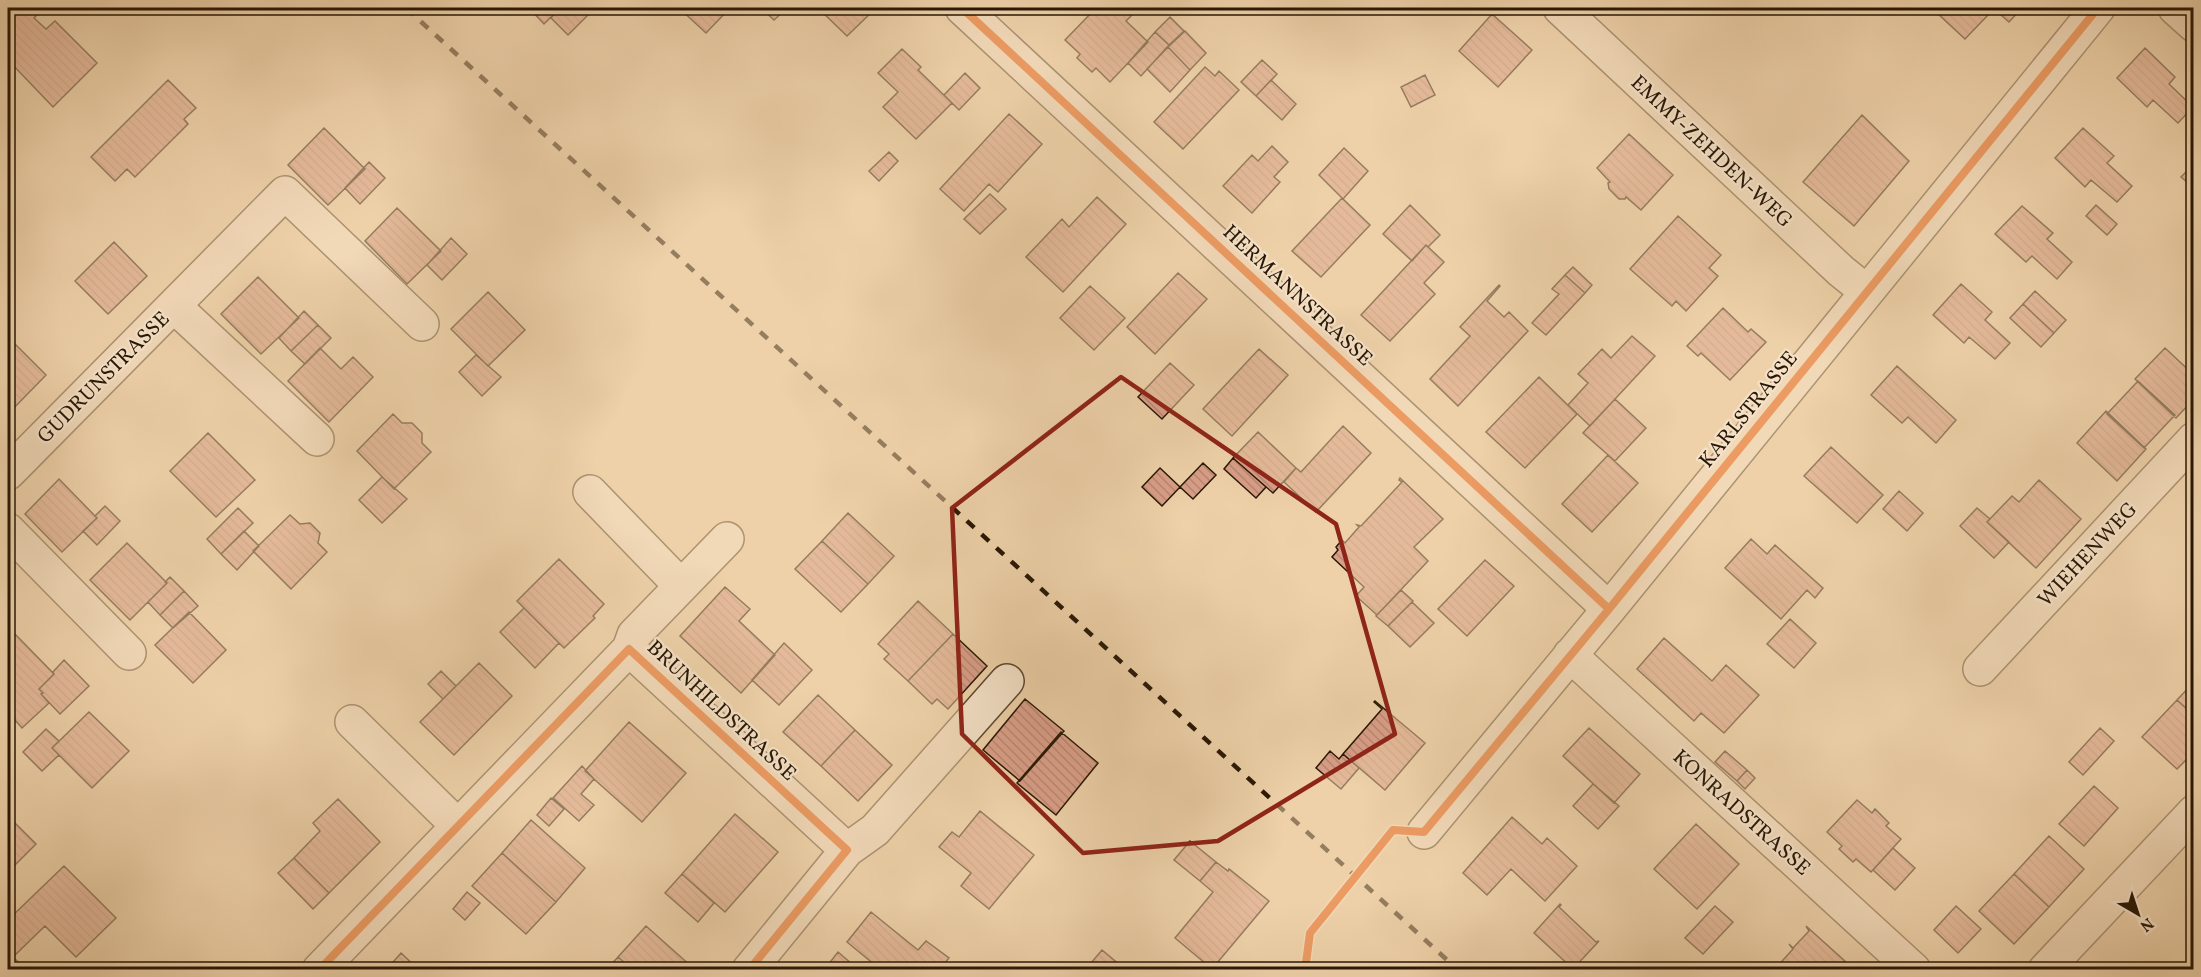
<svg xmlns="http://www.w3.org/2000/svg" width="2201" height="977" viewBox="0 0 2201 977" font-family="Vollkorn,serif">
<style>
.building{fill:url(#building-back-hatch);stroke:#281705;stroke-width:1.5}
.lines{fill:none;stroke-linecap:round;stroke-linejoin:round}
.minor-casing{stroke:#5a462e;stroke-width:36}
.minor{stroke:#f4e1c7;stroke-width:33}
.rail{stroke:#281705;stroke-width:4.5;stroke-dasharray:10 10;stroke-linecap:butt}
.cycleway-casing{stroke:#f4e1c7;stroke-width:11}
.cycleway{stroke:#e8590c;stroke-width:8}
.marked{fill:none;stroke:#8f2418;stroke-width:4.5;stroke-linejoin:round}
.labels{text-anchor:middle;stroke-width:4.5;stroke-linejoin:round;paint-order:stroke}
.street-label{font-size:21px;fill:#281705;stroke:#f4e1c7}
</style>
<defs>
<pattern id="building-back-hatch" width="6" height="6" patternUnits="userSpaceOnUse" patternTransform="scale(1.5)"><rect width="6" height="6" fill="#d99e87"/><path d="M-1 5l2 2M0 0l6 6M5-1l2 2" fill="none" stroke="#ba8773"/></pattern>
</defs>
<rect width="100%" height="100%" fill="#eed1a9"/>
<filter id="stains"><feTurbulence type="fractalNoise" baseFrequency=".00333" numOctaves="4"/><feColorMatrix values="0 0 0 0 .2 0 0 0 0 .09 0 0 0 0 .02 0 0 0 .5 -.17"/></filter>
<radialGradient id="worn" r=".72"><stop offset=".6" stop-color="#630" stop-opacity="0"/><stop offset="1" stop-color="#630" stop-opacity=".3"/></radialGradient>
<!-- building -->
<path class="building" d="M8 8H32L39 13 34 18 46 29 55 21 97 63 53 107 10 62 8 64Z
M529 8H549L555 13 544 24Z
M549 8H595L568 35 551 18 555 13Z
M679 8H730L706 33Z
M761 8H787L774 20Z
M818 8H876L847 36Z
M1096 8H1135L1136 11 1126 21 1148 42 1110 82 1096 68 1092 72 1077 58 1080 54 1065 40Z
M1944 8H1983L1989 14 1965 39 1938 14Z
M1993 8H2022L2009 22Z
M1492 14 1532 50 1498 87 1459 51Z
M1170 17 1184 31 1169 45 1155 32Z
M1185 31 1206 53 1190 70 1168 47Z
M1155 32 1169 45 1141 76 1128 63Z
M1168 47 1190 70 1170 92 1147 69Z
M2145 48 2175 77 2169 84 2193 107 2178 123 2153 100 2147 107 2117 78Z
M902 49 921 67 918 70 952 103 916 139 883 107 898 92 878 73Z
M1262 60 1277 74 1256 96 1241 82Z
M1205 67 1215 76 1219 71 1239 90 1183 149 1154 122Z
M965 73 980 88 959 110 944 95Z
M1425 75 1435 95 1411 107 1401 87Z
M168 80 196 108 184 119 188 124 135 177 127 169 115 181 91 157Z
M1271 80 1296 104 1282 120 1256 96Z
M1009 114 1042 144 998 192 989 184 964 211 940 189Z
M1862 115 1909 161 1854 226 1803 182Z
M324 128 365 169 328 205 288 165Z
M2083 128 2114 156 2107 163 2132 186 2117 202 2091 180 2085 187 2055 158Z
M1629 134 1673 175 1641 210 1626 197 1625 199H1619L1609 189 1608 183 1610 182 1597 168Z
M1272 146 1288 162 1274 177 1280 182 1252 213 1223 186 1252 155 1258 161Z
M1344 148 1368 171 1343 199 1319 175Z
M889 152 898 161 879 181 869 171Z
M369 162 385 178 360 204 345 188Z
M2194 164V187H2193L2181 177Z
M990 194 1006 209 980 234 964 219Z
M1097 197 1126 224 1063 292 1026 257 1062 219 1069 227Z
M1342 198 1370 225 1321 277 1292 251Z
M1410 205 1440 235 1428 247 1426 245 1412 261 1383 234Z
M2096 205 2117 224 2107 235 2086 216Z
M2022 206 2053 233 2047 239 2072 262 2057 279 2032 256 2026 262 1995 234Z
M397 208 441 251 407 284 365 241Z
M1678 216 1721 255 1709 268 1718 276 1686 311 1676 301 1672 306 1630 269Z
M451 238 467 254 442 280 427 265Z
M114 242 147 276 108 314 75 281Z
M1426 245 1444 262 1424 283 1435 294 1390 341 1361 315Z
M1573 267 1592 285 1585 293 1565 275Z
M1178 273 1207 299 1155 354 1127 327Z
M1565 275 1585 293 1546 335 1532 323 1559 294 1552 289Z
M258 277 299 318 261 354 221 314Z
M1961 284 1992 312 1985 320 2010 343 1995 359 1969 337 1964 343 1933 315Z
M1499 285 1500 286 1487 301 1504 317 1509 312 1528 331 1458 406 1430 379 1470 336 1460 327Z
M1090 286 1125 318 1094 350 1060 318Z
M2035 291 2066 320 2054 333 2023 304Z
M488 292 525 330 488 366 451 329Z
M2023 304 2054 333 2041 347 2010 318Z
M1723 308 1748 332 1751 329 1766 342 1730 380 1701 353 1698 356 1687 346Z
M304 311 318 325 291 351 279 338Z
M318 325 331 338 305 364 291 351Z
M1632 336 1655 356 1590 426 1568 405 1588 383 1578 374 1602 349 1611 358Z
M13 342 46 375 11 411 8 408V347Z
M320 348 341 369 353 357 373 377 329 422 288 381Z
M2165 348 2194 375V399L2176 418 2135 379Z
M1259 349 1288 375 1232 436 1203 409Z
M476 355 501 377 482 396 459 372Z
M1170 363 1194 385 1162 419 1138 397Z
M1897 366 1956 420 1936 443 1908 417 1902 423 1871 395Z
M1539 377 1577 414 1525 468 1486 432Z
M2138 381 2175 415 2144 448 2107 414Z
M1615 399 1646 428 1615 461 1583 433Z
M2106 411 2146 449 2117 481 2077 443Z
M393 414 402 423H412L422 433V443L431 452 394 489 357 451Z
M1343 426 1371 453 1316 512 1284 482 1296 468 1301 472Z
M1258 432 1296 468 1273 493 1233 458Z
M208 433 255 480 216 517 170 471Z
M1831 447 1883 495 1857 523 1804 476Z
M1608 455 1638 483 1592 532 1562 504Z
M1233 458 1266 487 1256 498 1224 469Z
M1203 463 1216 475 1193 499 1180 487Z
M1160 468 1180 487 1162 506 1142 487Z
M382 477 407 499 382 523 359 500Z
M1400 478 1443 519 1414 547 1428 561 1377 615 1356 596 1364 587 1332 557 1338 550 1336 547 1342 540 1345 543 1359 527 1357 525 1361 526 1402 482 1399 480Z
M59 479 97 518 62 552 25 514Z
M2039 480 2081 519 2036 568 1987 522 2012 496 2019 502Z
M1899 491 1923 513 1907 531 1883 509Z
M105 506 120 521 97 545 83 531 97 518 95 516Z
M238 508 253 523 221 554 207 539Z
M1977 508 1990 519 1987 522 2009 542 1994 558 1960 526Z
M848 513 894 556 868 584 822 541Z
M290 515 300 524 310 523 320 533 318 543 327 552 291 589 253 551Z
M244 531 259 546 237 570 221 554Z
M1751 539 1767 554 1775 545 1823 588 1815 598 1807 590 1781 619 1725 568Z
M822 541 868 584 841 612 795 569Z
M127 543 167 583 130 620 90 580Z
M559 559 604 604 593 616 595 618 564 648 517 601Z
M1485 560 1514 586 1467 636 1438 609Z
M170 577 184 591 160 615 148 602 167 583 165 582Z
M725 587 750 609 739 621 775 655 741 693 680 636Z
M1401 590 1413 601 1388 626 1376 616Z
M184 591 198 606 173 628 160 615Z
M918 601 953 634 908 681 884 659 889 654 878 644Z
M1412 602 1434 623 1410 647 1388 626Z
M524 608 559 643 535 668 500 632Z
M189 612 226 650 193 683 155 645Z
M1790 619 1816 643 1794 668 1767 644Z
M14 633 54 674 39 689 43 693 41 694 49 703 22 728 8 712V640Z
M953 634 987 666 948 709 937 699 932 704 908 681Z
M1664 638 1712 681 1726 665 1759 695 1724 733 1701 713 1694 721 1637 669Z
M784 643 812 670 779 705 752 680Z
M64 660 89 686 60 714 41 694 43 693 39 689 54 674 53 672Z
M479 663 512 696 454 755 420 722Z
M441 671 456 686 443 699 428 684Z
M2194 682V715L2177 700Z
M818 695 855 730 821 766 783 732Z
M1025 699 1064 731 1020 781 983 750Z
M2177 700 2194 715V752L2177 769 2142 737Z
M1375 701 1425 743 1385 790 1343 754 1382 709 1374 702Z
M89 712 129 751 92 788 52 748Z
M629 722 686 773 642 822 585 771Z
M1589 728 1640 774 1614 803 1563 756Z
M2100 728 2114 741 2083 775 2069 762Z
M46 729 59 741 52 748 59 755 42 771 23 752Z
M855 730 892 765 858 801 821 766Z
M1061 732 1098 763 1056 815 1017 783Z
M1330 751 1339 759 1343 754 1359 768 1341 789 1316 768Z
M1725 751 1747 770 1737 781 1715 762Z
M582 766 594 779 581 794 594 805 579 821 553 798Z
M1747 770 1755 778 1745 789 1737 781Z
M1593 784 1619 806 1598 829 1573 806Z
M2094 786 2118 808 2084 846 2059 824Z
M551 798 564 809 549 826 537 815Z
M338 799 380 842 329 893 294 858 320 831 313 823Z
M1857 800 1872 813 1875 809 1889 823 1886 826 1901 839 1871 872 1856 859 1853 862 1839 849 1842 846 1827 832Z
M980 811 1034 855 989 909 961 886 971 873 939 847 952 832 959 837Z
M735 814 778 852 725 912 682 874Z
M8 816 36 844 8 872Z
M1512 817 1542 844 1547 838 1577 866 1545 901 1511 869 1487 895 1463 873Z
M531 820 585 868 556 902 502 853Z
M1696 824 1739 864 1697 909 1654 869Z
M2049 836 2084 869 2049 907 2014 874Z
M1190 841 1216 862 1200 881 1174 860Z
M1893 848 1915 868 1895 890 1873 870Z
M502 853 556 902 526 934 472 886Z
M294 858 329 893 313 909 278 873Z
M1216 862 1228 871 1229 869 1269 901 1212 969 1175 938 1213 892 1200 881Z
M64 866 116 918 76 957 45 926 13 957 26 969 8 970V920Z
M682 874 714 903 698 922 665 893Z
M2014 874 2049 907 2014 944 1979 911Z
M467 892 480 903 465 920 453 909Z
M1560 904 1561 905 1559 907 1596 942 1599 941 1573 969 1534 933Z
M1715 906 1733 922 1703 954 1685 938Z
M1956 906 1981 929 1958 953 1934 930Z
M871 912 918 950 926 941 949 958 939 970H881L847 942Z
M646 926 691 966 688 970H633L618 957Z
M1806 926 1845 961 1838 970H1774L1793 949 1789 944 1793 948 1809 931Z
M1102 950 1126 970H1085Z
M838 952 859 970H824Z
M401 953 419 970H386Z
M618 957 633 970H606Z"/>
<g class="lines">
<defs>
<path id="minor" d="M962 8 1609 609
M1560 8 1841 271 1867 292
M2175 8 2194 25
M174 306 317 439
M8 473 285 193 422 324
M590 492 681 586
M8 530 129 653
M629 649 634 635 727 539
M1570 655 1914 970
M1980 669 2194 439
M352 722 458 826
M1424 832 1609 609 2098 8
M847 850 875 830 1007 681
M319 970 629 649 847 850 749 970
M2045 970 2194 812"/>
</defs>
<!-- minor casing -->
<use href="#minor" class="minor-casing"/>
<!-- minor -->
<use href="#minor" class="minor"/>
<!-- rail -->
<path class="rail" d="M406 8 1458 970"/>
<defs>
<path id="cycleway" d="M962 8 1609 609
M319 970 629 649 847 850 749 970
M1305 970 1310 933 1393 830 1424 832 1609 609 2098 8"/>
</defs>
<!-- cycleway casing -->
<use href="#cycleway" class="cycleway-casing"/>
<!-- cycleway -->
<use href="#cycleway" class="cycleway"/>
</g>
<!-- marked area -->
<path d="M0 0H2201V977H0ZM1121 377 1336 524 1395 734 1218 841 1083 853 962 734 952 508Z" fill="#eed1a9" fill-opacity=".55" fill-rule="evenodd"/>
<path class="marked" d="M1121 377 1336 524 1395 734 1218 841 1083 853 962 734 952 508Z"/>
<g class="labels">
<!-- street labels -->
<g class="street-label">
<text transform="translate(1712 151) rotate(43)" y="7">EMMY-ZEHDEN-WEG</text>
<text transform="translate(1298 295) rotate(43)" y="7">HERMANNSTRASSE</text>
<text transform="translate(103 377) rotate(-45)" y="7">GUDRUNSTRASSE</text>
<text transform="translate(1748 409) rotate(-51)" y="7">KARLSTRASSE</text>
<text transform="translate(2087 554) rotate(-47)" y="7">WIEHENWEG</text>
<text transform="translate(722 710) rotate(43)" y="7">BRUNHILDSTRASSE</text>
<text transform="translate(1742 812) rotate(42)" y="7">KONRADSTRASSE</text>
</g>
</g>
<!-- margin -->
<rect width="2201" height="977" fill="none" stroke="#eed1a9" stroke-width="30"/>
<rect x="9" y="9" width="2183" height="959" fill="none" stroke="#281705" stroke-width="3"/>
<rect x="15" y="15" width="2171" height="947" fill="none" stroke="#281705" stroke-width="1.5"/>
<!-- north arrow -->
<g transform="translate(2138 914) rotate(141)" stroke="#f4e1c7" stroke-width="4.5" paint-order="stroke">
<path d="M0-4.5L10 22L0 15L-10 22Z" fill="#281705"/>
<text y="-9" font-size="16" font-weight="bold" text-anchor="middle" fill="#281705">N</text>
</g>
<rect width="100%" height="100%" filter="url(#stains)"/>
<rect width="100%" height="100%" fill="url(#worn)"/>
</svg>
